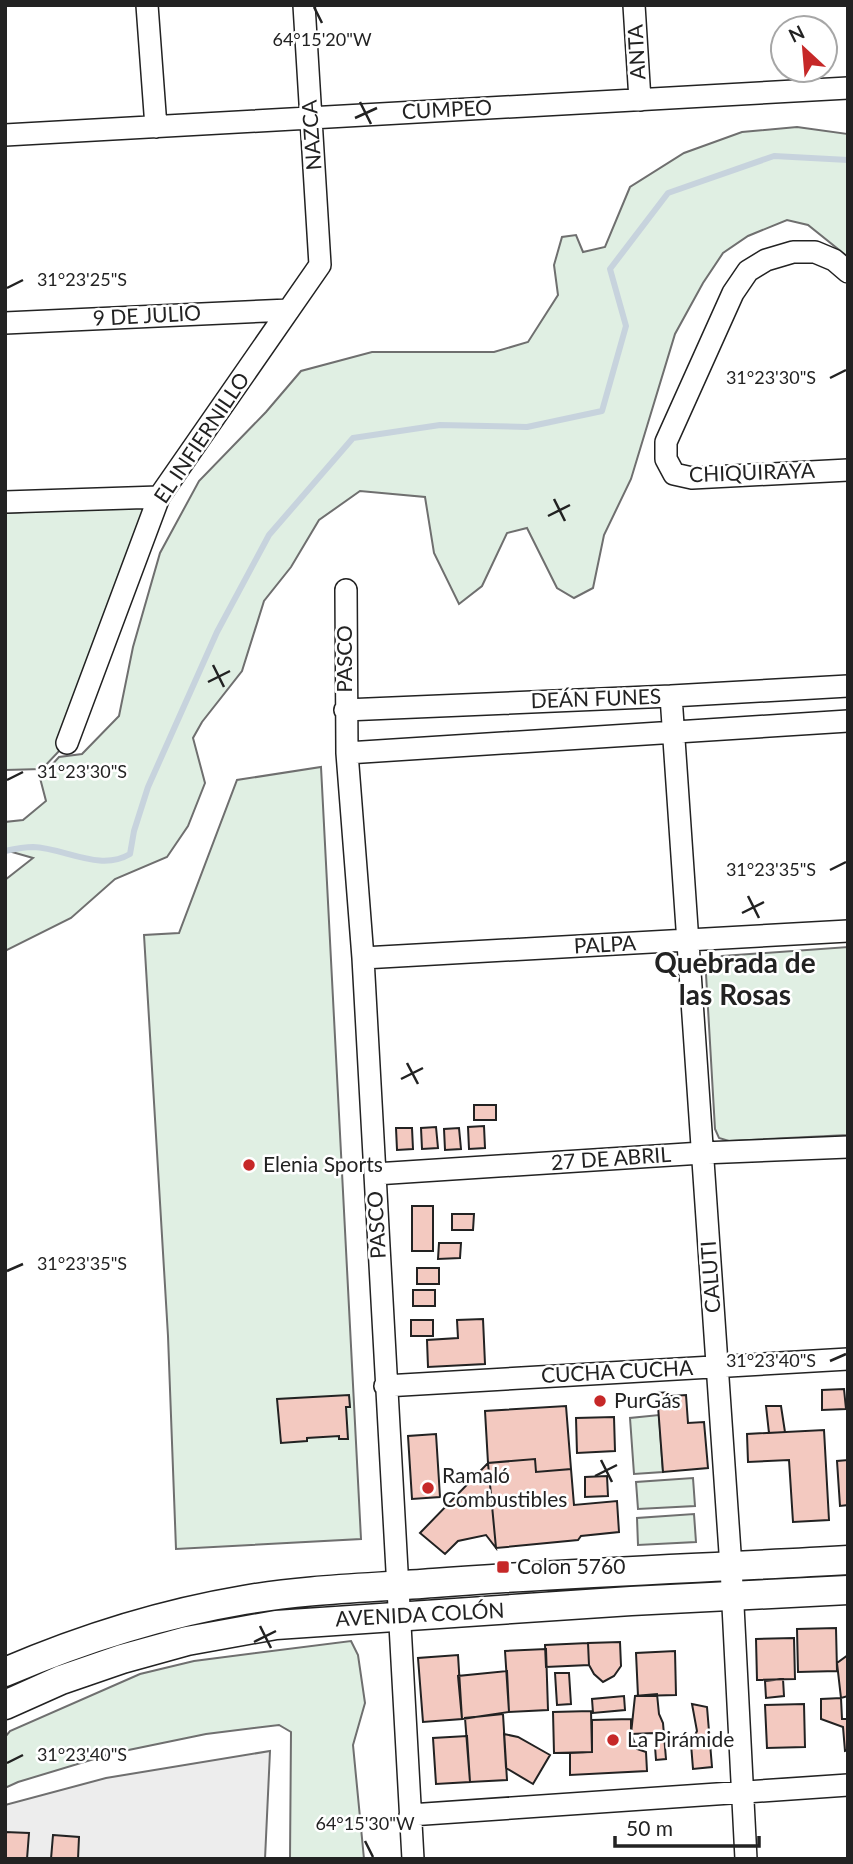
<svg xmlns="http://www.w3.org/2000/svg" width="853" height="1864" viewBox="0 0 853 1864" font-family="Lato,sans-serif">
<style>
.green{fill:#e0efe3;stroke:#6f6f6f;stroke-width:2}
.parking{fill:#ededed;stroke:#6f6f6f;stroke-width:2}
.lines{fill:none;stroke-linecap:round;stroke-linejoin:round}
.stream{stroke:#c7d3dd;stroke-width:6}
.building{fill:#f3c9c0;stroke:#222;stroke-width:2}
.minor-casing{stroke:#222;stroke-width:24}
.major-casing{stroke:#222;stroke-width:31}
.minor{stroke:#fff;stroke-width:21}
.major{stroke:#fff;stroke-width:28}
.ticks{fill:none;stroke:#222;stroke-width:2.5}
.poi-dot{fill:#c62828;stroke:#fff;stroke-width:2.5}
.labels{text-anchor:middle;stroke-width:5;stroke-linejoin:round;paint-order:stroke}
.street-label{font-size:21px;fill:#222;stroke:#fff}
.poi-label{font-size:21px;fill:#222;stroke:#fff;text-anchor:start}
.district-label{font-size:28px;font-weight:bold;fill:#222;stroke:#fff}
.ticks-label{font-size:18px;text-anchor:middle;fill:#222;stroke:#fff;stroke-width:5;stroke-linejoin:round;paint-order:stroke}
</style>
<rect width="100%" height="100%" fill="#fff"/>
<!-- green -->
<path class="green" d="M797 127 848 134V257L808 225 787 220 748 236 723 253 703 283 675 334 631 479 604 535 593 588 574 598 557 588 527 528 507 533 482 586 459 604 434 553 425 497 360 491 319 520 291 567 264 601 242 671 202 722 193 738 205 783 188 826 167 857 115 879 71 918 5 951V880L33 858 5 850V822L23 820 46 801 40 778 59 757 82 754 119 716 133 647 160 553 199 481 266 412 301 371 372 352H494L528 342 558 295 554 265 562 237 576 235 583 252 605 247 630 187 684 153 742 132Z
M141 506 145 510 61 749 42 769 5 770V513Z
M321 767 361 1539 176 1549 168 1336 144 935 179 933 237 780Z
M848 947V1135L729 1141 719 1138 715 1129 706 974 711 963 722 956Z
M659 1415 663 1472 634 1474 630 1418Z
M693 1478 695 1506 638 1509 636 1482Z
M694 1514 696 1542 638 1545 637 1518Z
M351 1641 358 1655 365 1703 353 1745 364 1859H290L291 1732 279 1725 206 1734 114 1753 18 1782 5 1788V1737L10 1731 140 1674 194 1661Z"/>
<!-- parking -->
<path class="parking" d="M270 1751 265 1859H5V1805L106 1778Z"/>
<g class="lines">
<!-- stream -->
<path class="stream" d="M5 851C14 849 24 847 33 847 65 848 100 872 130 854L134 831 148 787 217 632 269 535 353 438 440 425 527 427 602 411 626 326 610 269 668 193 774 156 848 160"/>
</g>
<!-- building -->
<path class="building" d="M474 1105H496V1120H474Z
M484 1126 485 1148 469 1149 468 1127Z
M436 1127 438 1148 422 1149 421 1128Z
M396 1128H412L413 1149 397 1150Z
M459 1128 461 1149 445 1150 444 1129Z
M412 1206H433V1251H412Z
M452 1214H474L473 1230H452Z
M439 1243H461L460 1258 438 1259Z
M417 1268H439V1284H417Z
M413 1290H435V1306H413Z
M483 1319 485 1364 428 1367 427 1340 458 1338 457 1320Z
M411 1320H433V1336H411Z
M844 1389 846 1409 822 1410V1390Z
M670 1392V1396L686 1395 688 1423 704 1422 708 1468 663 1472 657 1393Z
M349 1395 350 1407H346L348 1439H339V1436L307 1438V1441L281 1443 277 1399Z
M566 1406 571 1469 536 1472 535 1459 488 1463 485 1411Z
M766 1406H781L785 1432 769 1433Z
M614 1417 615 1451 577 1453 576 1418Z
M824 1430 829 1520 793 1522 789 1460 748 1462 747 1434Z
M436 1434 440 1497 412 1499 408 1436Z
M535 1459 536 1472 571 1469 574 1505 617 1501 619 1532 581 1536 578 1540 496 1548 488 1463Z
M848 1460V1505L840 1506 837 1461Z
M488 1463 496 1548 486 1535 458 1541 445 1554 420 1533Z
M607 1476 608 1496 585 1497V1477Z
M836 1628 837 1671 798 1672 797 1629Z
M794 1638 795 1679 757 1680 756 1639Z
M620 1642 621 1666 614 1676 603 1682 594 1674 589 1665 588 1643Z
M588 1643 589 1665 546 1667 545 1645Z
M546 1649 548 1710 509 1712 505 1651Z
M675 1651 676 1695 638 1696 636 1653Z
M458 1655 462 1719 423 1722 418 1658Z
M848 1655V1696L841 1698 837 1663Z
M507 1671 509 1712 462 1719 458 1676Z
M555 1673H569L571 1704 557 1705Z
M783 1679 784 1696 766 1698 765 1681Z
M657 1694 659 1714 663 1723 666 1759 656 1760 654 1733 631 1734 635 1696Z
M624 1696 625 1710 593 1713 592 1699Z
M841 1698 842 1719H848V1750L845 1751 843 1727 821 1719V1699Z
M692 1704 707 1707 712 1767 693 1769 691 1744 697 1731Z
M804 1704 805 1747 767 1748 765 1705Z
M591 1711 592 1752 554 1753 553 1712Z
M503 1714 507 1780 470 1782 465 1718Z
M631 1719V1734L637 1749 646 1752 647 1771 570 1775V1753L592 1752V1720Z
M504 1734 518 1737 550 1755 533 1784 506 1768Z
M467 1736 470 1782 436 1784 433 1738Z
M5 1832 29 1833 27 1859H5Z
M53 1835 79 1837 78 1859H51Z"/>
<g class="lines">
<defs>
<path id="minor" d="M147 5 156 127
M634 5 640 100
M5 135 848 88
M848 272 834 260 815 252H793L766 260 748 271 733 293 666 442V459L674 474 692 478 848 470
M5 323 289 310
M5 502 159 497
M346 590 347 753 363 958 413 1859
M671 696 731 1567 746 1859
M345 710 671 696 848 686
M67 743 159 497 320 265 304 5
M347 753 848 721
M363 958 848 931
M375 1174 702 1153 848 1147
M385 1386 848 1359
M410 1815 848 1785"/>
<path id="major" d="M5 1672C82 1639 161 1614 244 1600 307 1589 370 1588 434 1583 572 1572 710 1568 848 1560
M5 1705 61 1680 122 1659 187 1641 276 1625 631 1601 848 1590"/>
</defs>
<!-- minor casing -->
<use href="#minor" class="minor-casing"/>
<!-- major casing -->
<use href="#major" class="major-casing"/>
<!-- minor -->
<use href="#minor" class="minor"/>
<!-- major -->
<use href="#major" class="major"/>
</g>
<!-- ticks -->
<path class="ticks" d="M314 7 322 23M360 102 371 124M355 118 377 108M7 288 23 280M830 378 846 370M554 499 565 521M548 516 570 505M213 665 224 687M208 682 230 671M7 780 23 772M830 870 846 862M748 896 759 918M742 913 764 902M407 1063 418 1084M401 1079 423 1068M7 1271 23 1264M830 1361 846 1354M601 1460 612 1482M595 1476 617 1465M260 1626 271 1648M254 1642 276 1631M7 1763 23 1755M365 1841 373 1857"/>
<!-- markers -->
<g class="poi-dot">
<circle cx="249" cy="1165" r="7"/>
<circle cx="600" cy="1401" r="7"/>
<circle cx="428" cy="1488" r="7"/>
<rect x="496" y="1560" width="14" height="14" rx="3.5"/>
<circle cx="613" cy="1740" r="7"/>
</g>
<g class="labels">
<!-- street labels -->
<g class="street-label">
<text transform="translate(637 52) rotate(-93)" y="7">ANTA</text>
<text transform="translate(447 110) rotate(-3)" y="7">CUMPEO</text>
<text transform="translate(312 135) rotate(-94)" y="7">NAZCA</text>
<text transform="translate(147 316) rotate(-3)" y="7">9 DE JULIO</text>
<text transform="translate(202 438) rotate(-56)" y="7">EL INFIERNILLO</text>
<text transform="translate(752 473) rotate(-2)" y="7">CHIQUIRAYA</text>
<text transform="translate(345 659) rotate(-90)" y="7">PASCO</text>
<text transform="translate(596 699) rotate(-2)" y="7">DEÁN FUNES</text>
<text transform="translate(605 945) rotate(-3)" y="7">PALPA</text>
<text transform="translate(611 1159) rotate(-4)" y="7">27 DE ABRIL</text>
<text transform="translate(377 1225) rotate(-93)" y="7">PASCO</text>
<text transform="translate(711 1277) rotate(-94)" y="7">CALUTI</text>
<text transform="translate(617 1372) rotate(-3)" y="7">CUCHA CUCHA</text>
<text transform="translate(420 1615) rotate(-3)" y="7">AVENIDA COLÓN</text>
</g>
<!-- poi labels -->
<g class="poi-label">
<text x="263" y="1172">Elenia Sports</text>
<text x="614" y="1408">PurGás</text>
<text x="442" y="1483">Ramaló<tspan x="442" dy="24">Combustibles</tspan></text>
<text x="517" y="1574">Colon 5760</text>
<text x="627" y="1747">La Pirámide</text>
</g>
<!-- district labels -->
<g class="district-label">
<text x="735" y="973">Quebrada de<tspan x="735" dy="32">las Rosas</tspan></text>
</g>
</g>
<g class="ticks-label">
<text x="322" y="46">64°15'20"W</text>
<text x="82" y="286">31°23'25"S</text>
<text x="771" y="384">31°23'30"S</text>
<text x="82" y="778">31°23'30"S</text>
<text x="771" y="876">31°23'35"S</text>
<text x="82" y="1270">31°23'35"S</text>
<text x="771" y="1367">31°23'40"S</text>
<text x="82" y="1761">31°23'40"S</text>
<text x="365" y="1830">64°15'30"W</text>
</g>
<!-- border -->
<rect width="853" height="1864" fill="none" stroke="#222222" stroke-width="14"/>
<!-- north arrow -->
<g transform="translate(804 49) rotate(334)"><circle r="33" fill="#ffffff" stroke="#a7a7a7" stroke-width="2"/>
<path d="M0-5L12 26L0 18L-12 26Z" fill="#c62828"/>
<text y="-10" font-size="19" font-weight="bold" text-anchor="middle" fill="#222222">N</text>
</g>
<!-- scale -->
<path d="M615 1836v10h144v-10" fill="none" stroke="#222222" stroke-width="3.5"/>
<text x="626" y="1836" font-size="21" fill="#222222" stroke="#ffffff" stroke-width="5" paint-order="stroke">50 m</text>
</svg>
